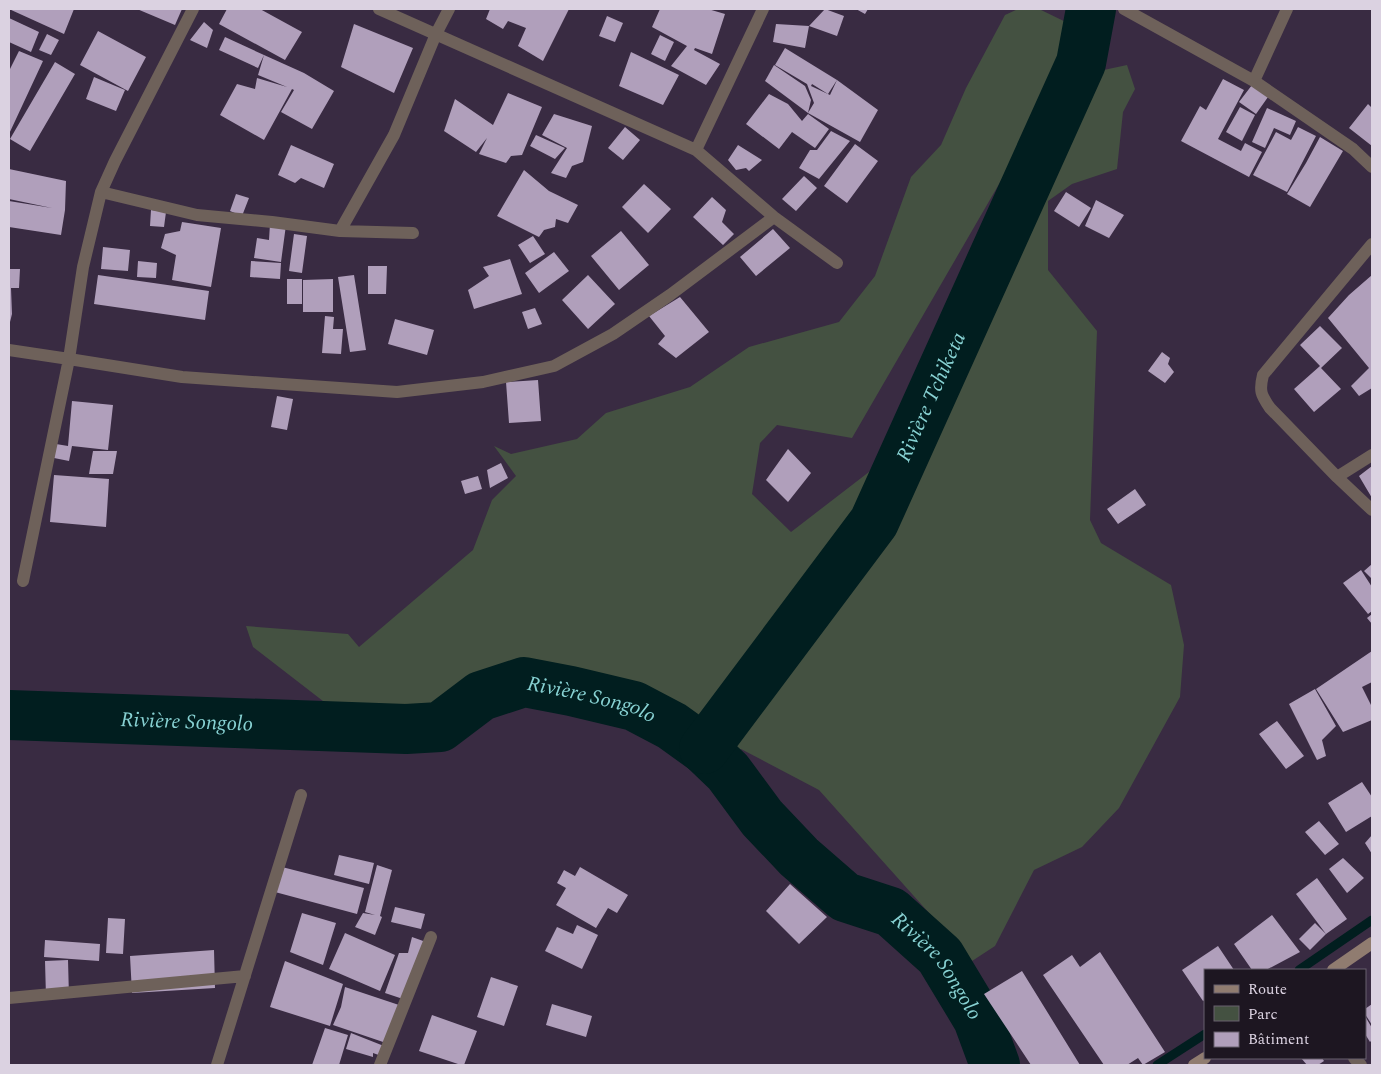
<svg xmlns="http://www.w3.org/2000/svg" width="1381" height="1074" viewBox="0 0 1381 1074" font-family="Spectral,serif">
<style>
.green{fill:#445141}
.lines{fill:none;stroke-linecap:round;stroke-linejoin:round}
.stream{stroke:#011e1f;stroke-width:9}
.river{stroke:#011e1f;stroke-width:50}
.building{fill:#b09fbb;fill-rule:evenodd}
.minor{stroke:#6e615a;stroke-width:12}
.secondary{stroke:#907c70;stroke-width:12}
.labels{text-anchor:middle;stroke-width:5;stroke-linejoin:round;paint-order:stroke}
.water-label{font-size:21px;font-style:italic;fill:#87d1d2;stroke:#1d1621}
</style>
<rect width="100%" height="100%" fill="#392b42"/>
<!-- green -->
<path class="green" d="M1018 9H1039L1074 26 1028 134 852 438 777 425 760 443 752 494 791 532 904 445 927 379 973 307 1052 140 1099 71 1127 65 1135 89 1123 112 1117 169 1072 184 1048 201V270L1097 331 1090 520 1101 543 1171 585 1184 645 1180 697 1119 808 1082 847 1034 870 995 946 972 961 819 790 741 749 723 768 666 727 597 704 538 690 473 700 425 732 363 728 354 725 253 647 246 626 348 634 359 647 473 550 492 500 516 476 494 446 511 454 577 439 606 413 690 387 749 347 839 322 875 276 911 177 941 145 966 88 1005 15Z"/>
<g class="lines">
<!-- stream -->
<path class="stream" d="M1299 970 1372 920
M1157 1065 1205 1034"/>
<!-- river -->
<g class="river">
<path id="s1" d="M9 715 406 729 440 727 481 696 524 682 571 691 634 706 672 726 704 749 728 772 762 818 799 857 845 897 891 912 940 956 978 1019 995 1065"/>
<path id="s2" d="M704 749 874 522 1081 63 1091 9"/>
</g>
</g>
<!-- building -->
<path class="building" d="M9 9H74L64 34Z
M137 9H182L175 25Z
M227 9H260L302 32 285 60 219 24Z
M490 9H569L543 61 518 46 526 28 508 21 503 29 486 19Z
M660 9H708L725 14 712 54 695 48 694 50 720 64 706 85 671 66 687 46 652 27Z
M825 9 844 16 837 36 809 26Z
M856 9H868L865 14Z
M607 16 623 23 615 42 599 36Z
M9 18 39 32 31 52 9 42Z
M204 22 213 30 207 48 190 40Z
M354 24 413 48 394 93 341 67Z
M776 24 809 26 805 48 773 42Z
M98 31 146 57 128 91 80 65Z
M47 34 59 40 51 55 39 50Z
M660 35 674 42 665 61 651 54Z
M225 37 264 55 304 73 334 91 312 129 281 112 294 90 292 89 264 140 220 115 237 84 255 89 257 78 287 87 258 75 264 55 258 68 219 50Z
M785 48 837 80 878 110 860 142 808 113 765 81 774 65 805 86 811 100 808 113 814 103 807 84 775 65ZM837 80 830 95 811 86 812 84 828 94Z
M19 51 43 61 9 134V71Z
M631 52 679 75 663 105 619 86Z
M55 62 75 74 30 151 10 139Z
M94 77 125 90 116 111 86 99Z
M1223 79 1244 90 1218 139 1241 151 1245 143 1262 152 1249 177 1181 141 1200 106 1206 110Z
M1252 85 1268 97 1256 114 1239 102Z
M508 93 542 107 522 155 511 156 506 163 479 154 487 138 476 152 444 131 455 99 493 125Z
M769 94 788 104 802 121 808 114 829 129 815 148 792 132 779 149 746 124Z
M1368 104 1372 108V146L1349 128Z
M1240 107 1255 115 1242 141 1226 132Z
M1267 108 1296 121 1290 135 1274 128 1265 148 1252 142Z
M554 114 592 126 583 162 572 166 566 178 551 173 567 148 542 135Z
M625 127 640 140 623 160 608 148Z
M1298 127 1316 136 1287 192 1253 175 1276 132 1291 140Z
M831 131 850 141 819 179 799 168 810 150H817Z
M536 135 565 148 555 159 530 146Z
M1320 137 1343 151 1310 207 1287 194 1306 163Z
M855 144 878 161 847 203 824 186Z
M291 145 334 164 324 188 301 178 295 183 278 175Z
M738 145 762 160 749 171 746 168 736 170 728 160Z
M9 169 66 181 65 210 61 235 9 227V201L52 208 9 199Z
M524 170 549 191 578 205 568 223 556 219 555 227 544 230 539 237 497 216Z
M804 176 817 188 796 211 782 199Z
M644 184 671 209 648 233 622 207Z
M1066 192 1091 208 1079 227 1054 211Z
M236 194 249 198 242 216 230 211Z
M712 197 726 210 722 222 734 234 723 245 693 217Z
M1096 200 1124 215 1109 238 1085 226Z
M151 210 166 212 164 227 150 226Z
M182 222 221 228 211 287 172 280 176 255 161 248 165 234 180 231Z
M270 224 286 225 281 262 254 258 257 238 269 240Z
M773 229 790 248 756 276 740 257Z
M621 231 649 265 619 290 591 256Z
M294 234 307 236 302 273 289 271Z
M533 236 545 254 530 263 518 245Z
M103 247 130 250 128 271 101 269Z
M554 252 569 271 539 293 525 273Z
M510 259 522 294 474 309 468 290 489 276 483 267Z
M138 261 157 263 156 278 137 277Z
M251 261 281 263 280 279 250 277Z
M368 266H387L386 294H368Z
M9 269H20L19 288H11L12 314 10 322 9 321Z
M98 275 209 291 205 320 94 304Z
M354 275 366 350 350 352 338 277Z
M588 275 615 304 588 329 562 300Z
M1372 275V388L1359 396 1351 386 1369 368 1328 318 1349 295Z
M287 279H302V304H287Z
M333 279V312H303V280Z
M680 297 709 332 676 358 658 344 665 336 649 316Z
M535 308 542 324 528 329 522 312Z
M325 316 334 317 333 329H343L341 354 322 353Z
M395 319 434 330 427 355 388 344Z
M1320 326 1342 348 1321 368 1341 389 1314 412 1294 389 1320 366 1300 345Z
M1162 352 1170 358 1168 364 1174 372 1165 383 1148 371Z
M538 380 541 421 509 423 506 382Z
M277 396 293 399 287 430 271 427Z
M72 401 113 405 108 450 72 446 69 461 54 458 56 444 68 446Z
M788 449 811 473 788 502 766 480Z
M93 451H117L113 474H89Z
M501 463 508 478 490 488 487 470Z
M1372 466V498L1359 476Z
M54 475 109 479 106 527 50 522Z
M478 476 482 489 465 494 461 481Z
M1135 489 1146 505 1118 524 1107 509Z
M1372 564V579L1364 571Z
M1361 570 1372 587V611L1368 614 1343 583Z
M1372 614V624L1367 618Z
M1372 651V682L1362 687 1372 707V720L1343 732 1316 689Z
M1315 689 1336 726 1322 740 1326 756 1317 760 1289 704Z
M1277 721 1304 756 1286 769 1259 734Z
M1362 782 1372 797V816L1346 832 1328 803Z
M1319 821 1339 844 1325 855 1305 832Z
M1372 835V854L1365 843Z
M339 855 374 863 369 884 334 875Z
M1343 858 1364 878 1347 893 1329 869Z
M377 865 392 870 380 916 382 917 375 935 355 927 363 913 375 915 365 912Z
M282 867 364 888 357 914 275 892Z
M580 867 628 895 617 913 608 908 596 928 556 905 566 888 557 883 564 870 575 876Z
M1317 878 1347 919 1326 934 1296 894Z
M790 884 827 917 799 944 766 911Z
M395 907 425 914 421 929 391 922Z
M302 913 336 923 323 965 290 952Z
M1272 915 1300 952 1266 970H1252L1234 944Z
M108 918 125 919 123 954 106 953Z
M1315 923 1326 934 1310 950 1299 939Z
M577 925 598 935 582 969 545 951 557 927 573 934Z
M345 933 395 955 380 991 329 969Z
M412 937 426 942 406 1000 385 993 399 953H408Z
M45 940 100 944 99 961 44 957Z
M1218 946 1234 970H1205V1000L1203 1001 1182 970Z
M214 950 215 988 132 993 130 956Z
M1100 952 1165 1052 1143 1065 1138 1058 1127 1065H1104L1043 975 1072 955 1080 967Z
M68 960 69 997H46L45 961Z
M285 961 343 984 330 1026 270 1007Z
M1022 971 1080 1065H1031L984 994Z
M491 977 518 986 504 1026 477 1017Z
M345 987 402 1006 389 1044 333 1025 341 1007Z
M552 1004 592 1016 586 1037 546 1025Z
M1372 1004V1025L1365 1014V1009Z
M432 1015 477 1031 464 1065H461L419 1051Z
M1365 1016 1372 1028V1040L1370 1042 1365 1034Z
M325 1028 348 1035 339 1065H312Z
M351 1033 389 1048 387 1058 373 1053V1057L346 1049Z
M1301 1058H1322L1324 1061 1318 1065H1307Z"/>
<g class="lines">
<!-- minor -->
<path class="minor" d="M379 9 696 150 774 217 837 263
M1124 9 1254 81 1353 149 1372 167
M1254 81 1287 9
M696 150 763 9
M101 192 197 215 272 222 340 231 413 233
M340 231 394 135 436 34 449 9
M1372 244 1263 375C1259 391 1261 395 1270 408L1337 477 1372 510
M9 350 69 359 182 377 397 392 483 382 554 366 613 334 670 295 774 217
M1337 477 1372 455
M23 581 69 359 83 267 101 192 115 161 193 9
M9 998 245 976
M1354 1058 1361 1065
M217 1065 301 795
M380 1065 431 937"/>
<!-- secondary -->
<path class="secondary" d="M1333 970 1372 943
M1194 1065 1205 1058"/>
</g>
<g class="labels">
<!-- water labels -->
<g class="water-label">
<text dy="7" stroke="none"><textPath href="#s2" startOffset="421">Rivière Tchiketa</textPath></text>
<text dy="7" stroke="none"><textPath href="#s1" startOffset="598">Rivière Songolo</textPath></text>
<text dy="7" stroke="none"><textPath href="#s1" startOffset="178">Rivière Songolo</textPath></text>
<text dy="7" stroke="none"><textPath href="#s1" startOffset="1048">Rivière Songolo</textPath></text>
</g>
</g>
<!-- border -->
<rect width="1381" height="1074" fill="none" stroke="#dbd2e1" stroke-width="20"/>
<!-- legend -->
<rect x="1204" y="969" width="162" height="90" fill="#1d1621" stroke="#69616e"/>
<rect x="1214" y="985" width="25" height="8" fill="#907c70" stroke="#69616e"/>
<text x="1248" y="994" font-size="15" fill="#dbd2e1">Route</text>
<rect x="1214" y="1006" width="25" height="15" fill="#445141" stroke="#69616e"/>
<text x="1248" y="1019" font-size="15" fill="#dbd2e1">Parc</text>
<rect x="1214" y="1032" width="25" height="15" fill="#b09fbb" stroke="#69616e"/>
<text x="1248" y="1044" font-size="15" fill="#dbd2e1">Bâtiment</text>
</svg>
